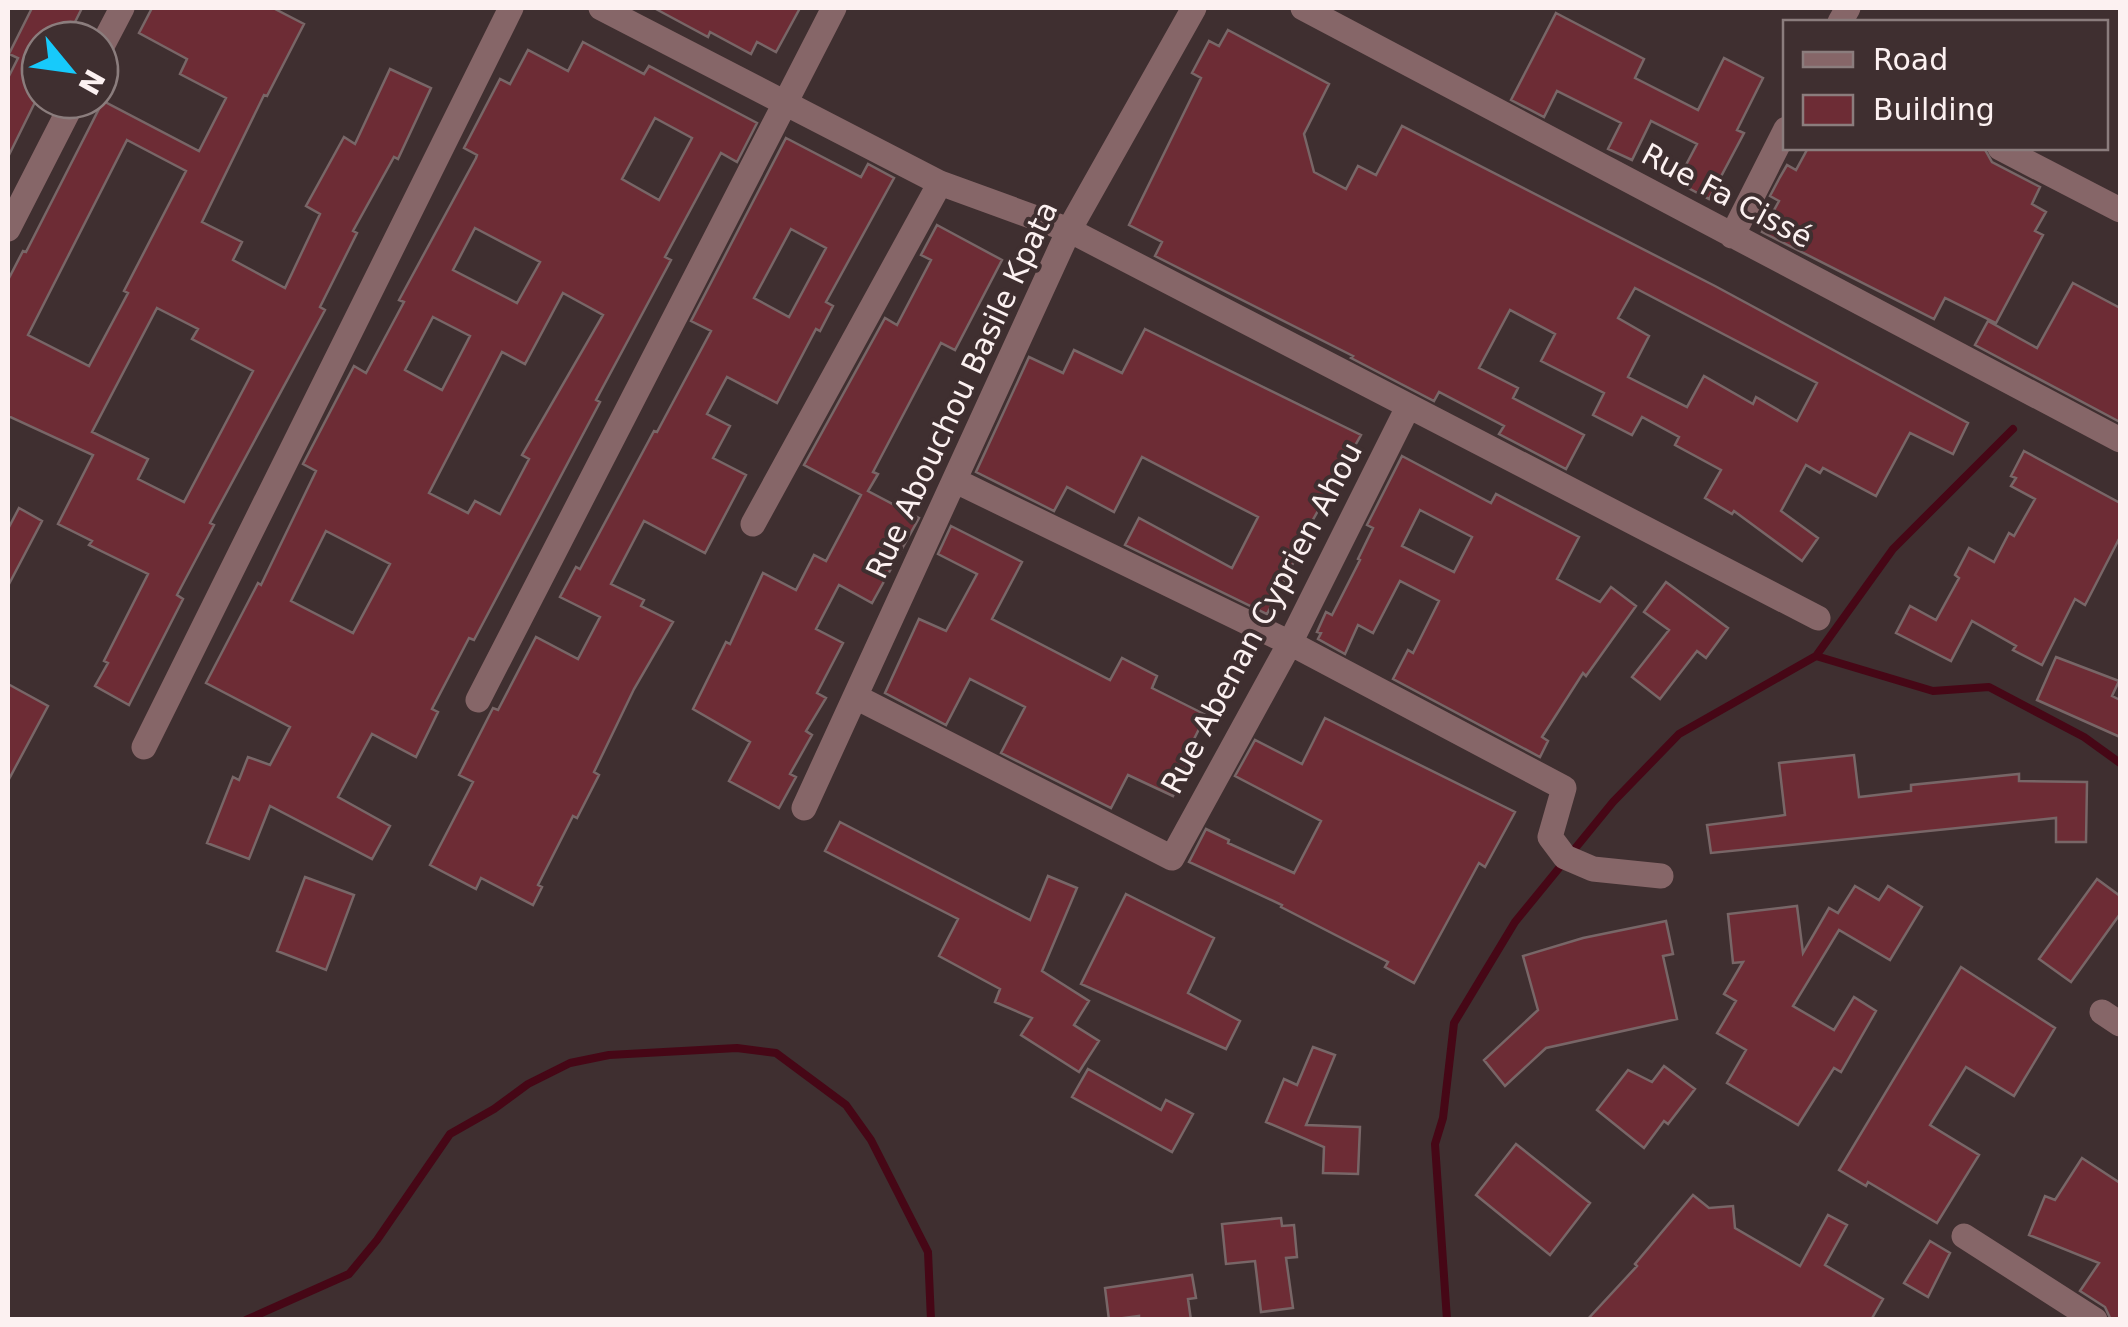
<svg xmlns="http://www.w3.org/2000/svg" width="2128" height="1327" viewBox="0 0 2128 1327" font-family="'DejaVu Sans',sans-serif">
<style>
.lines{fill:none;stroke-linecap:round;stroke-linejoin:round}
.stream{stroke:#460716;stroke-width:8}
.building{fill:#6d2c35;stroke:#786667;stroke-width:2.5;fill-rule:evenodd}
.minor{stroke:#866668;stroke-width:25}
.labels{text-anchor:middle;stroke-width:8;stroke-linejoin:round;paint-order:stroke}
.street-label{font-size:30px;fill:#fcf1f1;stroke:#3f2f30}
</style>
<rect width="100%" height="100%" fill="#3f2f30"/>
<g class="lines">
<!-- stream -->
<path class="stream" d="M1816 656 1933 691 1989 687 2084 737 2120 763
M246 1320 349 1274 377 1240 450 1134 494 1109 528 1084 570 1063 609 1055 737 1048 776 1053 846 1105 871 1140 928 1252 931 1320
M1447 1320 1435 1144 1443 1118 1454 1023 1515 922 1613 802 1679 734 1816 656 1893 549 2013 429"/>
</g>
<!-- building -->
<path class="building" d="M32 8H82L66 40H40V92L8 157V78L18 58 9 54Z
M152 8H273L304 24 267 96 264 95 202 222 242 242 233 260 285 288 320 214 306 206 344 137 355 144 390 69 431 88 398 159 394 157 353 231 357 233 320 307 325 310 210 523 214 525 177 595 183 599 129 705 95 686 108 663 104 661 148 574 89 545 92 541 58 524 93 455 8 416V280L23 251 26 252 103 101 199 151 226 98 180 74 187 59 139 33ZM127 140 186 171 124 291 128 293 89 366 28 335ZM157 308 198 329 192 339 253 371 184 502 138 479 148 459 92 432Z
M654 8H800L776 52 757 42 751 54 710 32 708 37Z
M1556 13 1644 59 1635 78 1698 110 1724 58 1763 78 1737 130 1744 133 1709 199 1677 182 1697 144 1651 121 1632 160 1608 149 1621 123 1557 91 1544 117 1511 100Z
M1228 30 1329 84 1304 134 1314 172 1346 189 1358 166 1376 175 1402 126 1715 286 1968 423 1953 454 1910 433 1876 496 1823 468 1820 473 1806 465 1781 511 1818 538 1802 561 1734 511 1732 514 1705 498 1721 470 1675 445 1679 437 1642 417 1632 435 1593 415 1604 393 1541 361 1555 334 1510 310 1479 368 1518 388 1513 398 1584 435 1566 469 1499 434 1504 426 1439 392 1434 401 1351 358 1353 356 1155 256 1162 242 1129 225 1201 78 1192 73 1209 41 1219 46ZM1635 288 1817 383 1797 421 1756 397 1753 404 1704 376 1687 407 1628 377 1649 336 1618 318Z
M583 42 644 74 649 66 757 123 737 162 721 153 665 257 671 260 596 400 600 402 474 640 469 638 432 709 438 712 416 757 372 734 338 797 390 826 372 859 270 806 249 859 207 843 233 777 239 780 248 757 270 765 290 727 206 683 258 583 261 585 316 471 303 464 354 366 366 373 404 302 399 300 476 158 477 155 464 148 500 79 510 84 528 50 568 71ZM655 118 692 138 659 200 622 179ZM475 228 540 262 517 303 453 270ZM563 293 603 315 522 455 529 459 500 514 475 501 468 513 429 493 502 352 525 364ZM433 317 470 336 442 390 405 370ZM326 531 390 564 353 633 291 601Z
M786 138 861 177 868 164 894 178 826 302 833 306 820 331 816 329 777 403 727 377 707 414 730 426 713 458 746 475 705 553 644 521 611 584 644 600 641 606 673 622 634 689 594 772 599 775 577 818 573 816 538 885 542 887 533 905 481 878 476 889 430 865 473 782 459 775 493 708 498 710 536 637 578 659 600 617 560 597 576 567 580 569 654 431 657 432 711 331 691 321ZM791 229 826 248 789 317 754 298Z
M1808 148H1984L1992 162 2040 187 2032 204 2046 212 2035 231 2043 235 1996 323 1945 298 1934 319 1762 232 1779 201 1770 196 1780 177 1787 165 1796 170Z
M937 225 1002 260 955 350 941 343 873 472 878 474 868 491 919 518 872 603 839 585 816 629 843 643 817 693 826 698 806 731 812 735 790 774 796 777 779 808 729 781 750 742 693 709 726 642 730 644 763 573 796 590 814 555 826 561 861 495 804 465 885 318 897 325 931 260 921 255Z
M2073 283 2120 308V422L1975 345 1988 321 2037 348Z
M1145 329 1361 435 1302 539 1305 540 1267 614 1125 545 1139 518 1232 568 1258 517 1142 457 1114 512 1067 487 1054 511 976 472 1029 357 1063 373 1074 350 1122 373Z
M2024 451 2120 503V537L2085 605 2075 599 2042 665 2013 650 2016 646 1972 621 1951 661 1896 633 1910 606 1936 620 1959 578 1955 575 1969 548 1994 562 2009 533 2014 536 2035 499 2011 486 2016 478 2011 476Z
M1402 456 1491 503 1496 494 1579 537 1557 579 1600 602 1611 587 1636 606 1586 676 1583 673 1542 737 1548 741 1540 757 1393 679 1408 650 1413 653 1439 601 1400 581 1373 633 1358 625 1345 654 1318 639 1321 633 1317 632 1326 612 1332 615 1360 560 1358 559 1373 528 1367 525ZM1420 510 1472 537 1454 572 1402 546Z
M19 508 42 521 8 586V529Z
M951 526 1022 562 992 619 1110 680 1122 658 1157 676 1152 688 1206 715 1186 755 1191 757 1173 796 1128 775 1111 808 1001 753 1025 707 970 679 946 725 885 693 919 619 946 631 977 574 938 554Z
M1666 582 1728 628 1706 658 1697 651 1660 699 1632 677 1669 630 1644 612Z
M2056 657 2119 681 2112 696 2120 700V737L2037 700Z
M8 684 48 706 8 781Z
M1325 718 1515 812 1485 867 1479 863 1414 983 1385 967 1388 962 1281 907 1282 905 1189 862 1206 829 1229 840 1228 843 1294 873 1321 821 1235 776 1255 740 1302 764Z
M1854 755 1859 797 1911 791V785L2019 774V781L2087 782 2086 842H2056V818L1711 853 1707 825 1785 815 1779 763Z
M840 822 1030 920 1048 876 1077 888 1042 971 1089 1001 1074 1025 1099 1041 1079 1072 1021 1035 1032 1018 995 1002 1000 989 939 956 958 919 825 851Z
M305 877 354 895 326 970 277 951Z
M2097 879 2120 896V914L2071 982 2039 959Z
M1855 886 1879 900 1888 886 1922 907 1890 960 1839 930 1793 1006 1834 1030 1854 997 1876 1011 1841 1072 1834 1068 1798 1125 1727 1083 1746 1050 1717 1033 1736 1001 1724 994 1743 962 1733 963 1728 914 1797 906 1803 953 1829 908 1838 913Z
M1126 894 1214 938 1188 993 1240 1021 1226 1049 1081 984Z
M1666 921 1673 954 1663 956 1677 1019 1546 1048 1505 1086 1484 1060 1538 1010 1523 956 1583 938Z
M1961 967 2055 1028 2014 1096 1966 1067 1930 1125 1979 1155 1937 1223 1868 1182 1866 1186 1839 1170Z
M1313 1047 1335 1055 1306 1125 1360 1127 1358 1174 1323 1173 1324 1147 1266 1122 1284 1079 1297 1085Z
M1664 1066 1695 1089 1668 1124 1664 1121 1644 1148 1597 1110 1628 1070 1652 1082Z
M1088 1069 1161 1110 1166 1100 1193 1114 1172 1152 1072 1097Z
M1516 1144 1590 1203 1550 1255 1476 1195Z
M2082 1158 2120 1183V1320H2111L2105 1307 2080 1291 2099 1263 2029 1235 2045 1196 2055 1200Z
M1693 1195 1709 1208 1733 1206 1735 1228 1800 1266 1828 1215 1847 1225 1825 1265 1883 1299 1871 1320H1587L1637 1266 1635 1264Z
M1281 1218 1282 1226 1294 1225 1297 1257 1286 1258 1293 1308 1261 1312 1255 1261 1226 1264 1222 1224Z
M1930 1241 1950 1253 1928 1297 1904 1283Z
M1192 1275 1196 1298 1188 1299 1191 1320H1139V1316L1109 1320 1105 1288Z"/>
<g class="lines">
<!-- minor -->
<path class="minor" d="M601 8 940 183 1069 230 1818 618
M1303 8 2120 440
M1840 22 1848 8
M100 50 122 8
M2000 148 2120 210
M8 229 74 100
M1732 236 1786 129
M956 481 1290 643 1564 788 1550 837 1565 857 1593 869 1661 876
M753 524 940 183
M856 697 1172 858 1290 643 1408 407
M478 700 834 8
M144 747 511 8
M804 808 1069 230 1194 8
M2102 1012 2120 1024
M1964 1236 2095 1320"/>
</g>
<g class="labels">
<!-- street labels -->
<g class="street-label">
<text transform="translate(1727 196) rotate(28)" y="10">Rue Fa Cissé</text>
<text transform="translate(962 390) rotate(-65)" y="10">Rue Abouchou Basile Kpata</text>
<text transform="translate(1262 618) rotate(-62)" y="10">Rue Abenan Cyprien Ahou</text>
</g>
</g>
<!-- border -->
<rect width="2128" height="1327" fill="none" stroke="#fcf1f1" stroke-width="20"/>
<!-- legend -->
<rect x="1783" y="20" width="325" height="130" fill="#3f2f30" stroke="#8b7d7d" stroke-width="2.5"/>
<rect x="1803" y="52" width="50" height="15" fill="#866668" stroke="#8b7d7d" stroke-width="2.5"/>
<text x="1873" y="70" font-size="30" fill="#fcf1f1">Road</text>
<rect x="1803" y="95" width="50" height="30" fill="#6d2c35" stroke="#8b7d7d" stroke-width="2.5"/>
<text x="1873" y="120" font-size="30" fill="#fcf1f1">Building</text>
<!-- north arrow -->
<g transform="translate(70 70) rotate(119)"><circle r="48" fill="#3f2f30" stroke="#8b7d7d" stroke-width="2.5"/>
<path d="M0-8L18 38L0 25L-18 38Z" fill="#17cafb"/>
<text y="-15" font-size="28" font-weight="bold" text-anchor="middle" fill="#fcf1f1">N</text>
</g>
</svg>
